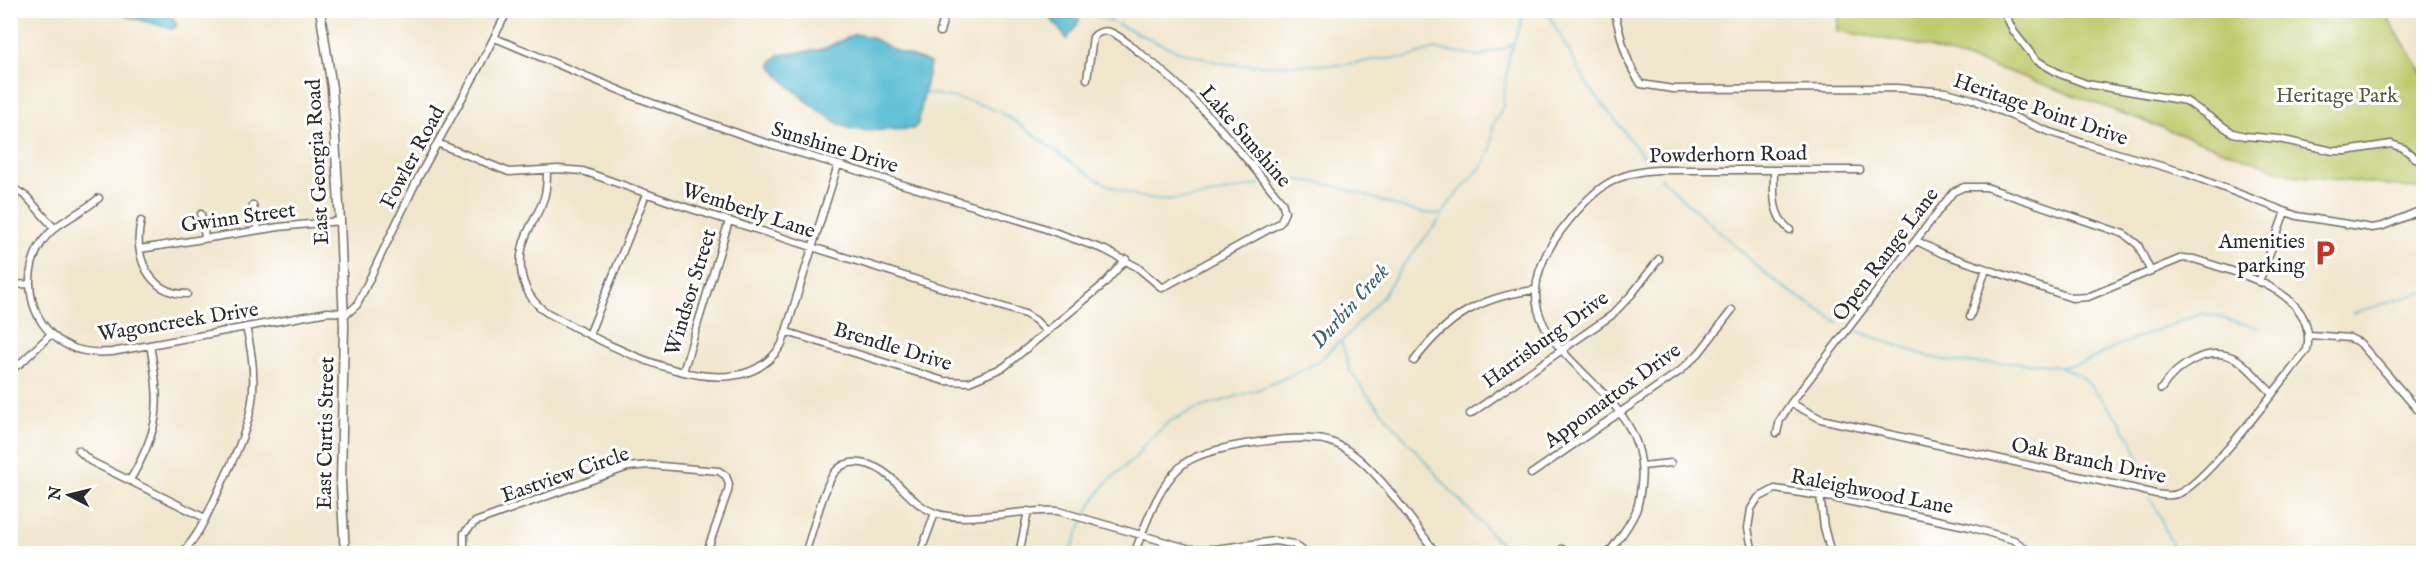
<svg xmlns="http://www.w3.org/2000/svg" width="2434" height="564" viewBox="0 0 2434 564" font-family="'IM FELL English',serif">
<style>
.green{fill:#beca6c;stroke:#747a4c;stroke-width:1.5}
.water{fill:#53bad1;stroke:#3f727e;stroke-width:1.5}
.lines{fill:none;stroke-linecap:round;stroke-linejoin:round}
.stream{stroke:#53bad1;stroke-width:1.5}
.minor-casing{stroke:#706c63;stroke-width:9}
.secondary-casing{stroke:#706c63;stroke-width:11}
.minor{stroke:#fff;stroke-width:6}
.secondary{stroke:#fff;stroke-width:8}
.labels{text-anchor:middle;stroke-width:6;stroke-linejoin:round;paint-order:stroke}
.park-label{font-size:21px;fill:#575b3e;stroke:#fff}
.street-label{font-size:21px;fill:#2b2b2b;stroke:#fff}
.poi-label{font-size:21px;fill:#2b2b2b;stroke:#fff;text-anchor:end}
.water-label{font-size:22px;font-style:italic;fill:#3b646d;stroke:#fff}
</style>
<rect width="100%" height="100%" fill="#fff"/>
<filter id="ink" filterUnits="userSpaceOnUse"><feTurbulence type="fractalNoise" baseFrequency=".0167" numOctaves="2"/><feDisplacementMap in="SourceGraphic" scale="12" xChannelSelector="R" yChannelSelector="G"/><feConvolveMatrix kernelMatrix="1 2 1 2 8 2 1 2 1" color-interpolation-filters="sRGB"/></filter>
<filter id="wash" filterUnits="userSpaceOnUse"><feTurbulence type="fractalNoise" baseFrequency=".008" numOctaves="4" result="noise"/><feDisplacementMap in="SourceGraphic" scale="24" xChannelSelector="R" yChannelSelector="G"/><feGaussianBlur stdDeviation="1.35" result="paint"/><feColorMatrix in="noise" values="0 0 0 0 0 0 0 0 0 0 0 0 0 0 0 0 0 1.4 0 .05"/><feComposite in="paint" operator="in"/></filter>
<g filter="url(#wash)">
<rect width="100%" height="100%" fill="#f0e6cc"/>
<!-- green -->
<path class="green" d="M1840 10 2383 11 2423 73V189L2291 175 2007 71 1915 44 1837 31Z"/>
<!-- water -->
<path class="water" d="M116 10 170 11 177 26 172 29 115 13Z
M1045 11H1082L1077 25 1067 39Z
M855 34 872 38 896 51 930 63 918 124 913 129C894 129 871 133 852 129 830 124 784 84 771 65L773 60 779 55 823 49Z"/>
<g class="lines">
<!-- stream -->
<path class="stream" d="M1084 10 1112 22
M1546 10 1587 84 1646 160
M1117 24 1172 49 1220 63 1243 65H1341L1380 59 1406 58 1435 49 1480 56 1508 47 1514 42
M925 93C954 97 983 102 1008 117 1055 146 1098 194 1156 199 1191 202 1226 191 1260 184
M1659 177 1773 280 1839 323
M1270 181C1306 176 1346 188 1379 200 1400 207 1419 215 1442 214
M2353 313 2424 292
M1856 331C1886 340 1914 354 1944 360 1984 369 2051 352 2084 379 2095 389 2104 402 2114 414 2128 433 2140 450 2142 475
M1342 343 1350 371 1365 392 1450 490 1510 554
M2061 367 2084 363 2114 347 2201 313 2260 328
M2149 498C2163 515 2165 536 2177 554
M1085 517 1092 503 1106 483 1136 457 1146 443 1170 421 1196 409 1257 390 1294 374 1318 362 1337 343 1341 342 1381 298 1404 264 1437 223 1450 202 1483 165 1491 148 1493 126 1503 106 1509 57 1525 10
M1069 554 1083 521"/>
</g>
</g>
<g filter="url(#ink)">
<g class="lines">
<defs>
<path id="minor" d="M1614 10C1621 36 1625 62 1641 84L1673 89 1897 88 1946 92 1972 99 2047 131 2086 144 2185 173 2297 216 2372 228 2383 226 2424 209
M2003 10 2014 32 2036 60 2060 74 2087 84 2186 101 2233 133 2245 136 2279 139 2333 151H2346L2391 144 2403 148 2424 165
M940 32 946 10
M495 38 638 98 754 139 1032 224 1105 250 1137 267 1162 288 1280 223 1285 212 1282 202C1238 149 1195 94 1140 53 1131 46 1120 35 1110 32 1103 30 1098 32 1093 37L1087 79
M437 143 509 172 558 169 583 171 682 206 1025 314 1035 320 1047 332
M547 170C547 179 547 189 544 198 540 211 531 223 526 236 515 264 521 294 546 312 601 341 736 421 782 344L838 165
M1774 170C1774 193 1771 215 1790 230
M10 186 27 197 54 228
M99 198C81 214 55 222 42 242 18 278 31 330 71 347 84 353 98 353 112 352L328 312 348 313 357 305 418 178 476 73 508 10
M253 205 258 230
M201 214 205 237
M141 221C132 254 149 295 187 294
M140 249 279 227 340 221
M2259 282 2285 212
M10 285 29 284
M1970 317 1986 269
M787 332 944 381 969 382 1004 367 1104 284 1126 259
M589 335 646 194
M2310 335 2350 338 2360 343 2424 417
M1414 361C1448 316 1480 297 1535 290
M10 370 21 363 51 334
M683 372 729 221
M2161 389C2176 366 2209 343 2238 360 2250 368 2261 383 2272 393
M1791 403 1821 419 2136 489C2149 492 2165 498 2177 494 2205 486 2284 378 2307 350 2319 290 2236 273 2194 259L2182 258 2088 297 2072 298 1943 254 1917 241
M1470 414 1612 315 1632 294 1659 259
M1777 433 1780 420 1791 403 1953 192 1964 187H1986L2124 234 2138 245 2150 270
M78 450 90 461 205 518
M1642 466 1671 463
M1531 474 1680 371 1699 353 1732 310
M130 480C161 427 161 405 150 345
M1820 495 1824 527 1831 554
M1562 549 1569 554
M183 552C199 535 208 513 218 492 248 428 264 399 246 327
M464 554V533L475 522 628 467 649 465 719 471 726 476 729 484 728 491 706 554
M805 554C811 536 825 483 835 472 849 455 875 464 889 476 904 489 916 506 935 513 965 524 1023 508 1058 511L1190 549H1215L1275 541 1293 544 1308 554
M920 554 935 513
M1019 554 1028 511
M1134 554C1146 524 1157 488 1181 466 1201 447 1285 436 1313 439 1324 439 1334 442 1344 448 1378 468 1412 522 1437 554
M1608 554C1618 540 1629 527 1636 511 1639 503 1640 494 1641 485 1655 369 1459 352 1570 219 1596 188 1615 172 1658 170H1860
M1735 554 1751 549
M1753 554 1748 528 1751 509 1758 498 1775 489 1833 498 1970 527 2014 540 2033 554"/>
<path id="secondary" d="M320 10 332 88 340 221 344 325 341 483 345 554"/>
</defs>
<!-- minor casing -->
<use href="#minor" class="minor-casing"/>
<!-- secondary casing -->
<use href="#secondary" class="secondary-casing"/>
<!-- minor -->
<use href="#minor" class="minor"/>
<!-- secondary -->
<use href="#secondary" class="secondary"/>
</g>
</g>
<!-- icons -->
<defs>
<symbol id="parking-bare" viewBox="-9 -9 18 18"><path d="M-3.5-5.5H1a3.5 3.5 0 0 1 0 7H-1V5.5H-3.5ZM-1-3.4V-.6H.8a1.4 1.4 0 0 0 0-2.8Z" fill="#c8321e" stroke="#fff" stroke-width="2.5" paint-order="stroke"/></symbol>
</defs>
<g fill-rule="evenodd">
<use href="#parking-bare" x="2306" y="234" width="38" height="38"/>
</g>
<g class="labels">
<!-- park labels -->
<g class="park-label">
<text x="2337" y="102">Heritage Park</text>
</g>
<!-- street labels -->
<g class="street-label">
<text transform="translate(2041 109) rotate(19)" y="7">Heritage Point Drive</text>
<text transform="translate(1246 136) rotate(49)" y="7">Lake Sunshine</text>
<text transform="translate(835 147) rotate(17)" y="7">Sunshine Drive</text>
<text transform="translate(1728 154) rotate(-1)" y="7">Powderhorn Road</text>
<text transform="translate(412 157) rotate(-62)" y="7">Fowler Road</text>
<text transform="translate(317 162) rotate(-93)" y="7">East Georgia Road</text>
<text transform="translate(749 210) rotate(18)" y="7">Wemberly Lane</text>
<text transform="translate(238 217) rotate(-8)" y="7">Gwinn Street</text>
<text transform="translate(1885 254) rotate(-53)" y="7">Open Range Lane</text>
<text transform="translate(690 292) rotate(-73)" y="7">Windsor Street</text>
<text transform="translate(178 321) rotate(-9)" y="7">Wagoncreek Drive</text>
<text transform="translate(1545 339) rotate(-36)" y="7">Harrisburg Drive</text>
<text transform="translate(893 346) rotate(17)" y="7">Brendle Drive</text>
<text transform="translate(1612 395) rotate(-36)" y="7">Appomattox Drive</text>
<text transform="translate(325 433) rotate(-89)" y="7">East Curtis Street</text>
<text transform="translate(2089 460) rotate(12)" y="7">Oak Branch Drive</text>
<text transform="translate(565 474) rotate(-19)" y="7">Eastview Circle</text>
<text transform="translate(1872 491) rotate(11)" y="7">Raleighwood Lane</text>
</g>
<!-- poi labels -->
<g class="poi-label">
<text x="2305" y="248">Amenities<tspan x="2305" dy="24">parking</tspan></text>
</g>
<!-- water labels -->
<g class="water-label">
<text transform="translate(1349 305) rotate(-48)" y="8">Durbin Creek</text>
</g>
</g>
<!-- margin -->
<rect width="2434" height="564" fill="none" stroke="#fff" stroke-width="36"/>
<!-- north arrow -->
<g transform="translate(69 495) rotate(277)" stroke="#ffffff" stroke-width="4.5" paint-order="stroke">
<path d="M0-4.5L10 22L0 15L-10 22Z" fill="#2b2b2b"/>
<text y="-9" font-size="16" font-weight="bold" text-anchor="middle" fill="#2b2b2b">N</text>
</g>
</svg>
